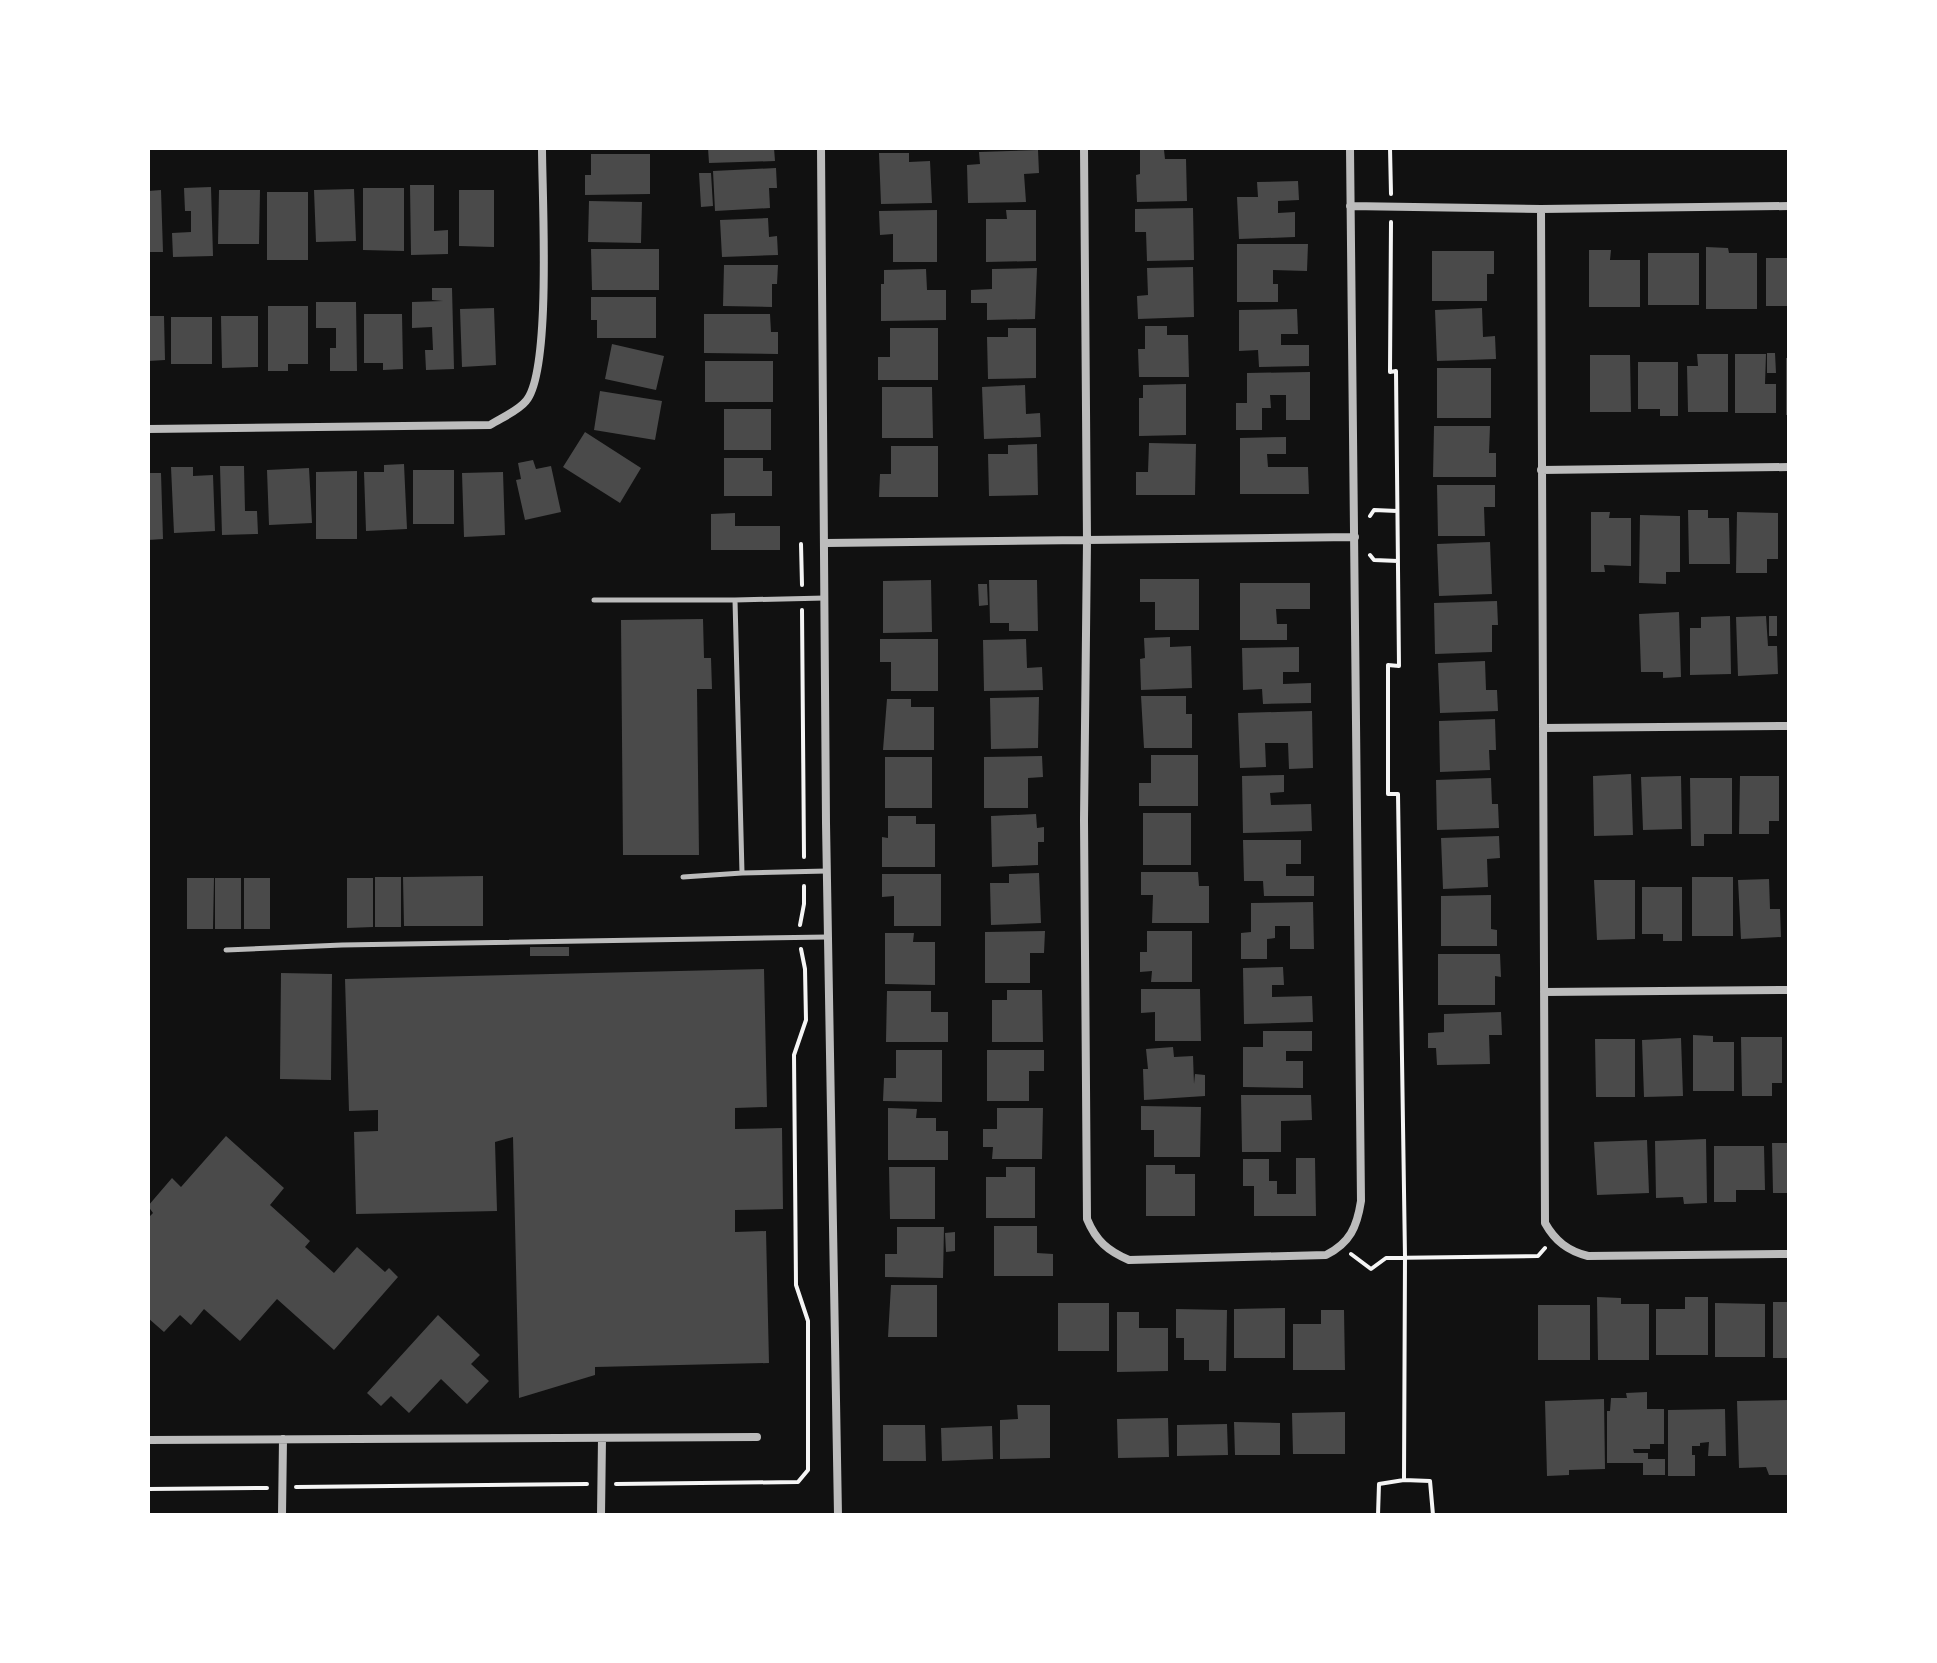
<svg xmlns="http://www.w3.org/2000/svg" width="1937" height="1663" viewBox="0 0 1937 1663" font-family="'Space Grotesk',sans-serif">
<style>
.building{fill:#4a4a4a}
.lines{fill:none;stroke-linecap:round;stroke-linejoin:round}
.path{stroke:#f5f5f5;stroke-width:4}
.service{stroke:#bcbcbc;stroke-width:5}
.minor{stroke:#bcbcbc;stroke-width:8}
</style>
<rect width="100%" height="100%" fill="#111"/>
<!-- building -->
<path class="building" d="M708 148H774L775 161 709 163Z
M1038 150 1039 173 1024 174 1026 202 968 203 967 165 980 164 979 152Z
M1140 150H1164L1165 159H1186L1187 201 1137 202 1136 175 1140 174Z
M879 153H909V162L930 161 932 203 881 204Z
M591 154H650V194L585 195V175H591Z
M776 168 777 188H769L770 208 715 211 713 171Z
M699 173H711L713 206 701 207Z
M1298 181 1299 200 1278 201V213L1295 212V237L1239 239 1237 197H1258L1257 182Z
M410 185H434V231L448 230V254L411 255Z
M211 187 213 256 173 257 172 233 191 232V211H185L184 188Z
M363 188H404V251L363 250Z
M354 189 356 241 316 242 314 190Z
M161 190 163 252H148V191Z
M219 190H260L259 244H218Z
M459 190H494V247L459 246Z
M267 192H308V260H267Z
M589 201 642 202 641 243 588 242Z
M1193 208 1194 260 1147 261 1146 232H1135V209Z
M937 210V262H893V234L880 235 879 211Z
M1006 210H1036V261L986 262V219H1007Z
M768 218 769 237 777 236 778 255 722 257 720 220Z
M1237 244H1308L1307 271 1273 270V284H1278V302H1237Z
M1706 247 1728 248 1729 253H1757V309H1706Z
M591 249H659V290H592Z
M1589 250H1611L1610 260H1640V307H1589Z
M1432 251H1494V274H1487V301H1432Z
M1648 253H1699V305H1648Z
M1766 258H1789V306H1766Z
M724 265H778L777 284H772V307L723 306Z
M1193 267 1194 317 1138 319 1137 296 1148 295 1147 268Z
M1037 268 1035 319 987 320V303H971V290L992 289V269Z
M926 269 927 290H946V320L881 321V284H884V270Z
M432 288H452L454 369 426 370 425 350H433L432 327 412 328V302L443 301 432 300Z
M591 297H656V338H597V320H591Z
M316 302H356L357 371H330V348H336V328H316Z
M268 306H308V364H288V371H268Z
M494 308 496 365 462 367 460 309Z
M1482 308 1483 337 1495 336 1496 359 1437 361 1435 310Z
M1297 309 1298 334H1281V345H1309V366L1259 367 1258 350 1239 351V310Z
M364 314H402L403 369 383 370V363H364Z
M704 314H770L771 332H778V354L704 353Z
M148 316H164L165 360 148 361Z
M221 316H258V367L222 368Z
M171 317H212V364H171Z
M1145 326H1167V335H1188L1189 377H1139L1138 349H1145Z
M890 328H938V380H878V357H890Z
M1008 328H1036V378L988 379 987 337H1008Z
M612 344 664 356 656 390 605 379Z
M1767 353H1775L1776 373H1767Z
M1697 354H1728V412H1688L1687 366H1698Z
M1735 354H1766L1765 384H1776V413H1735Z
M1590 355H1630L1631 412H1590Z
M1786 358H1789V415H1786Z
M705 361H773V402H705Z
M1638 362H1678V416H1660V409H1638Z
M1437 368H1491V418H1437Z
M1310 372V420H1286V395H1270L1271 408H1262V430H1236V403H1247V373Z
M1186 384V435L1139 436V398H1143V385Z
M1025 385 1026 414 1040 413 1041 437 984 439 982 387Z
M882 387H932L933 438H882Z
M600 391 662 401 655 440 594 430Z
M724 409H771V450H724Z
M1434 426H1490L1489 453H1496V477H1433Z
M585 432 641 468 620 503 563 467Z
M1286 437V454H1267L1268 467H1308L1309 494H1240V438Z
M1149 443 1196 444 1195 495H1136V472H1148Z
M1037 444 1038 495 989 496 988 454H1008V445Z
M891 446H938V497H879L880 474H891Z
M724 458H763V471H772V496H724Z
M533 460 536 469 551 466 561 512 525 520 516 480 521 479 518 463Z
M404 464 407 529 366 531 364 472H384V465Z
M220 466H244L245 511H257L258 534 222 535Z
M171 467H193V476L213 475 215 531 174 533Z
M309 468 312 523 269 525 267 470Z
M413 470H454V524H413Z
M357 471V539H316V472Z
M503 472 505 535 464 537 462 473Z
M148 473H161L163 539 148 540Z
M1437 485H1495V507H1484L1485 536H1438Z
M1688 510H1708V518H1729L1730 564H1689Z
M1591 512H1610L1609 518H1631V566L1604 565 1605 572H1591Z
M1737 512 1778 513V559H1767V573H1736Z
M735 513V526H780V550H711V514Z
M1640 515 1680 516V572H1666V584L1639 583Z
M1490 542 1492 594 1439 596 1437 544Z
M1140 579H1199V630H1155V602H1140Z
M931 580 932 632 883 633V581Z
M989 580H1037L1038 631H1009V623H990Z
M1240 583H1310V609H1276L1277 624H1287V640H1240Z
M978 584H987L988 605 979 606Z
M1497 601 1498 625H1492V652L1435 654 1434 603Z
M1679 612 1681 677 1663 678V672H1641L1639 614Z
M1730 616 1731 674 1690 675V628H1701V617Z
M1766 616 1768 646H1777L1778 674 1738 676 1736 617Z
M1769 616H1777V636H1769Z
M703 619 704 658H711L712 689H697L699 855H623L621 620Z
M1170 637V647L1191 646 1192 688 1141 690 1140 659 1145 658 1144 638Z
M880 639H938V691H891V662H880Z
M1026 639 1027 668 1042 667 1043 690 984 691 983 640Z
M1299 647V672H1283V684L1311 683V703L1263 704 1262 689 1243 690 1242 648Z
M1485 661 1486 690H1497L1498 711 1440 713 1438 663Z
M1141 696H1186V714H1192V748H1144Z
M1039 697 1038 748 991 749 990 698Z
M887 699H911V707H934V750H883Z
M1312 711 1313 768 1289 769 1288 743H1265L1266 767 1240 768 1238 713Z
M1495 719 1496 750H1489L1490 770 1440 772 1439 721Z
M1151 755H1198V806H1139V783H1151Z
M1042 756 1043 777 1028 778V808H984V757Z
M885 757H932V808H885Z
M1631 774 1633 835 1594 836 1593 776Z
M1284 775V792L1270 793 1271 805 1311 804 1312 831 1243 833 1242 776Z
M1681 776 1682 829 1643 830 1641 777Z
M1740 776H1779V821H1769V834H1739Z
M1491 778 1492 804H1498L1499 828 1437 830 1436 780Z
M1690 778H1732V834H1704V846H1691Z
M1143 813H1191V865H1143Z
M1036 814 1037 828 1044 827V842H1038V865L992 867 991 816Z
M888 816H916V824H935V867H882V837L888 838Z
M1499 836 1500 858 1487 859 1488 887 1443 889 1441 838Z
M1243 840H1301V864H1286V876H1314V896H1264L1263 881H1244Z
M1141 872H1198L1199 886H1209V923H1152L1153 895H1141Z
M1039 873 1041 923 991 925 990 883H1009V874Z
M882 874H941V926H894V896L882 897Z
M483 876V926H404L403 877Z
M375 877H401V927H375Z
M1692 877H1733V936H1692Z
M187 878H214L213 929H187Z
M215 878H241V929H215Z
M244 878H270V929H244Z
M347 878H373V927L347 928Z
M1769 879 1770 909H1780L1781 937 1741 939 1738 880Z
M1594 880H1635V939L1597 940Z
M1642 887H1682V941H1663V934H1642Z
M1491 895V929L1497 930V946H1441V896Z
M1313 902 1314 949H1290V926H1275V938L1267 939V959H1241V933L1251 932V903Z
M1045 931 1044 953H1030V983H985V932Z
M1147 931H1192V982H1151L1152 971 1140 972V952H1147Z
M885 933H914L913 942H935V985L885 984Z
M530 947H569V956H530Z
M1438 954H1500L1501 977 1495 976V1005H1438Z
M1283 967 1284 985H1272V997L1312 996 1313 1022 1244 1024 1243 968Z
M764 969 767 1107 735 1108V1129L782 1128 783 1209 735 1210V1232L766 1231 769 1363 595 1367V1375L519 1398 513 1137 495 1142 497 1211 356 1214 354 1132 378 1131V1110L349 1111 345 979Z
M281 973 332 974 331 1080 280 1079Z
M1141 989H1200L1201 1041H1155V1012L1141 1013Z
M1007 990H1042L1043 1042H992V1000H1007Z
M887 991H931V1012H948V1042H886Z
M1501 1012 1502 1035H1489L1490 1064 1437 1065 1436 1048H1428V1033L1444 1032V1014Z
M1263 1031H1312V1051H1286V1061H1303V1088L1243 1087V1047H1263Z
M1693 1035 1713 1036V1042H1734V1091H1693Z
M1741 1037H1782V1083H1772V1096H1742Z
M1681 1038 1683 1096 1644 1097 1642 1040Z
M1595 1039H1635V1097H1596Z
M1173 1047 1174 1057 1193 1056 1194 1084 1195 1074 1205 1075V1096L1144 1100 1143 1069H1148L1146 1049Z
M896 1050H942V1102L883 1101 884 1078H896Z
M987 1050H1044V1071H1029V1101H987Z
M1241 1095H1311L1312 1120 1281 1121V1152H1242Z
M1141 1106 1201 1107 1200 1157H1154V1130H1141Z
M888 1108 917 1109 916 1118H936V1131H948V1160H888Z
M997 1108H1043L1042 1159H992L993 1147H983V1129H997Z
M226 1136 284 1188 270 1205 310 1241 305 1247 334 1273 357 1247 385 1272 389 1268 398 1277 334 1350 277 1299 240 1341 204 1309 191 1325 180 1315 164 1332 148 1318V1218L153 1213 148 1206 172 1178 181 1187Z
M1706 1139 1707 1203 1684 1204 1683 1197 1656 1198 1655 1141Z
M1647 1140 1649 1193 1597 1195 1594 1142Z
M1772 1143H1789V1193H1773Z
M1714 1146H1764L1765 1190H1736V1202H1714Z
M1296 1158H1315L1316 1216H1254V1186H1243V1159H1269V1181H1277V1194H1296Z
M1146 1165H1175V1174H1195V1216H1146Z
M889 1167H935V1219H890Z
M1006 1167H1035V1218H986V1177H1006Z
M994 1226H1037V1253L1053 1254V1276H994Z
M897 1227H944L943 1278 885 1277V1254H897Z
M955 1232V1251L946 1252 945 1233Z
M891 1285H937V1337H888Z
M1597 1297 1621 1298V1304H1649V1360H1598Z
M1685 1297H1708V1355H1656V1309H1685Z
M1773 1302H1789V1358H1773Z
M1058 1303H1109V1351H1058Z
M1715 1303 1765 1304V1357H1715Z
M1538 1305H1590V1360H1538Z
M1285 1308V1358H1234V1309Z
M1176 1309 1227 1310 1226 1371H1209V1360H1184V1338H1176Z
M1321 1310H1344L1345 1370H1293V1324H1321Z
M1117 1312H1139V1328H1168V1371L1117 1372Z
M438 1315 480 1355 471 1364 489 1381 467 1404 441 1379 409 1413 391 1396 381 1406 367 1393Z
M1647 1392V1409H1664V1444H1650V1449H1633L1634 1453H1648V1459H1665V1475H1643V1463H1607V1411H1610L1611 1398H1627L1626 1393Z
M1604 1399 1605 1469 1569 1470V1475L1547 1476 1545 1401Z
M1789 1400V1475H1769L1766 1467 1739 1468 1737 1401Z
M1017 1405H1050V1458L1000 1459V1420L1018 1419Z
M1725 1409 1726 1456H1708L1709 1442 1700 1443V1446H1692V1455H1695V1476H1668V1410Z
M1345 1412V1454H1293L1292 1413Z
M1168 1418 1169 1457 1118 1458 1117 1419Z
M1234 1422 1280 1423V1455H1235Z
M1227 1424 1228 1455 1177 1456V1425Z
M883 1425H925L926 1461H883Z
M992 1426 993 1459 942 1461 941 1428Z"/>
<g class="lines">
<!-- path -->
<path class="path" d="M1390 148 1391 194
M1391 222 1390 372 1396 371 1399 666 1388 665V794H1398L1405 1257 1404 1480
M1370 516 1374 510 1397 511
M801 544 802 585
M1370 555 1374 560 1398 561
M802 610 804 857
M800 925 804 904V886
M1351 1254 1371 1269 1386 1258 1538 1256 1545 1248
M616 1484 798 1482 808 1470V1321L796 1285 794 1055 806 1020 805 969 801 949
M296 1487 587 1484
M148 1489 267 1488
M1378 1515 1379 1484 1404 1480 1430 1481 1433 1515"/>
<!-- service -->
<path class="service" d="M825 598 735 600 742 873 827 871
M594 600H735
M683 877 742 873
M226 950 342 945 827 937"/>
<!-- minor -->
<path class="minor" d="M821 148 826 823 838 1515
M1084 148 1087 541 1084 820 1087 1219C1096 1241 1108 1251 1129 1260L1326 1255C1350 1243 1357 1227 1361 1201L1350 148
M1350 206 1541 209 1789 206
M1541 209 1545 1223C1555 1241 1568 1251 1588 1256L1789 1254
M148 429 490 425C501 418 518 411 526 401 552 371 542 195 542 148
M1541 470 1789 467
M826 543 1355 537
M1543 728 1789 726
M1544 992 1789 990
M148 1440 757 1437
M282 1515 283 1439
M601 1515 602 1438"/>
</g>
<!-- border -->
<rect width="1937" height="1663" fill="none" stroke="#ffffff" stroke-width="300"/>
</svg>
